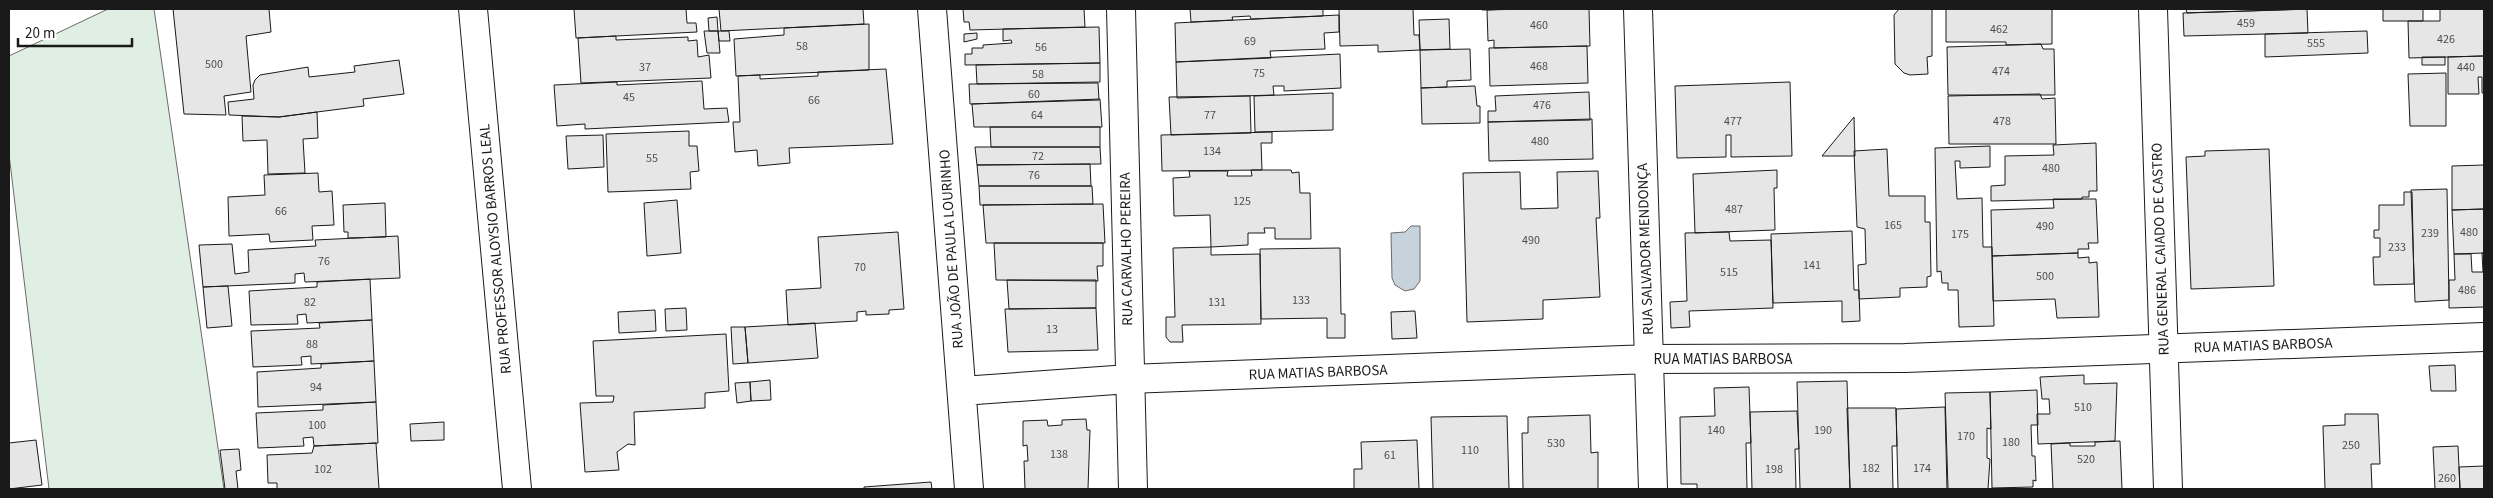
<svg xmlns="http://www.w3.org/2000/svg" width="2493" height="498" viewBox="0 0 2493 498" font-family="'Source Sans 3',sans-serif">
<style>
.green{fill:#e0efe3;stroke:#6a6a6a}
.water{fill:#c6d2dc;stroke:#6a6a6a}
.building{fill:#e6e6e6;stroke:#1a1a1a}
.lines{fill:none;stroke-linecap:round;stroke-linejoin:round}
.minor-casing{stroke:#1a1a1a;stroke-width:30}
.tertiary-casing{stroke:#1a1a1a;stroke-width:30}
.minor{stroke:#fff;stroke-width:28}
.tertiary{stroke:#fff;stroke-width:28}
.labels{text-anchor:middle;stroke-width:4;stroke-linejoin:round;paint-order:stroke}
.number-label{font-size:12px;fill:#4d4d4d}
.street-label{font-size:15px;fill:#1a1a1a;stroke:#fff}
</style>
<rect width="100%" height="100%" fill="#fff"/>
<!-- green -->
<path class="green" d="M108 9H154L224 489H49L9 154V56Z"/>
<!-- water -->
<path class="water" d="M1411 226H1420V281L1414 289 1405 291 1395 285 1392 278 1391 233 1405 232Z"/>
<!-- building -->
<path class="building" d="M173 9H269L271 32 246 36 251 92 224 96 226 115 184 114Z
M574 9H686L687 23H696L697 32 576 38Z
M719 9H863L864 24 721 31Z
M963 9H1084L1085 27 970 30 969 22H964Z
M1190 9H1323V16L1251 19 1250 16 1232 17 1233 20 1191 22Z
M1339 9H1413L1414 35H1419L1420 50 1378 52V45L1340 46Z
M1482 9H1533L1482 10Z
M1508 9H1589L1590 46 1494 48V40L1488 41 1487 10Z
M1932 9V56L1927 57 1928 74 1910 75 1904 73 1895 64 1894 15 1899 9Z
M1946 9H2052V44L2006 45V42H1946Z
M2186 9H2312L2187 13Z
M2307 9 2308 33 2184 36 2183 13Z
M2383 9H2423V21H2383Z
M2440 9H2484V56L2409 58 2408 21H2440Z
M1339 15V32L1324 33 1325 49 1270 51 1271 58 1176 62 1175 23Z
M717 17 718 31H709L708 18Z
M1449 19 1450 49 1420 50 1419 20Z
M869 24V70L736 76 734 39 784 35V28Z
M1099 27 1100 63 965 65V54H972V48H983V45L1012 43 1011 40 1003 41V29Z
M704 31H718L720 53H707Z
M718 31H729L730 41H719Z
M2367 31 2368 53 2265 57V34Z
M977 33V39L964 42V34Z
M616 36V40L688 37V41L697 40 698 57 709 55 711 78 581 83 578 38Z
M2041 44 2043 49H2054L2055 95H1948L1947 47Z
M1587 46 1588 83 1490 86 1489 48Z
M1470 49 1471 80 1447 81V87L1421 88 1420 50Z
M1340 54 1341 88 1284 91V86H1273L1274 95 1177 98 1176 62Z
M2481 56H2484V93H2482V77H2478L2479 94H2448V57Z
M2422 57H2445V65H2422Z
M399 60 404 94 363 99 364 106 317 112 279 117 229 115 228 102 254 99 253 85 255 80 260 75 308 67 309 77 355 72 354 66Z
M1100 63V82L977 84 976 65Z
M886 69 893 144 789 148 790 163 758 166 757 150 735 152 733 122H740L738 76 760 75V79L818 76V72Z
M2446 73V126H2410L2408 74Z
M702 81 704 109 727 108 729 122 585 129V124L557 126 554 85 617 82V85Z
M1790 82 1792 156 1731 157V135H1726V157L1677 158 1675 86Z
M1098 83 1099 100 970 104 969 84Z
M1475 86 1477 106H1480V123L1422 124 1421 88Z
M1589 92 1590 120 1488 122V111H1496L1495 96Z
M1333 93V130L1255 132 1254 96Z
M2040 94 2042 99 2055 98 2056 144H1949L1948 96Z
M1250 96 1251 133 1171 135 1169 97Z
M1100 99 1102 127H974L972 104Z
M317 112 318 138 303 139 305 173 268 174 267 140 243 141 242 116 279 117Z
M1854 117 1855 156H1822Z
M1592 119 1593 159 1489 161 1488 122Z
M990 127H1100V147H991Z
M689 131V146H697L699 171 690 172 691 189 608 192 606 134Z
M1272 132V143H1261L1262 170 1162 171 1161 135Z
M603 135 604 167 568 169 566 136Z
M2096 143 2097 191H2089V197H2082V199L1991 201V186L2005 185V156L2054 155 2053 145Z
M1990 146V167L1960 168V161H1955L1957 199 1982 198 1983 247H1992L1994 326 1959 327 1958 290H1948V283H1942L1941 271 1937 272 1935 148Z
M975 147H1100L1101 164 977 165Z
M1887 149 1889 196H1925V222H1930L1931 276 1927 277V287L1900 288V297L1859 299 1858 265 1866 264 1865 229 1857 227 1854 151Z
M2269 149 2274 286 2191 289 2186 157 2205 156V151Z
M1090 164 1091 186H979L977 165Z
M2484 165V209L2452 210V166Z
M1251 170H1291L1292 173 1299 172 1300 193H1310L1311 239H1275V228H1264L1265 233H1248V245L1211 247 1210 215 1174 216 1173 178 1190 177 1189 171H1228L1227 176H1252Z
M1777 170V188H1774L1775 230 1695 233 1693 174Z
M1598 171 1600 218H1596L1600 297 1543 300V319L1467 322 1463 173 1520 172 1521 209 1558 208 1557 172Z
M318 173 319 192 332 191 334 225 312 226 313 240 270 242 269 234 229 236 228 197 265 195 264 175Z
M979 186H1092L1093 204 980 205Z
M2447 189 2449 300 2415 302 2411 190Z
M2404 192H2412L2414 284 2374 285 2373 257H2380V238H2374V230H2379V205H2404Z
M2053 199H2096L2098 243H2088L2089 249H2078V253L1992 256 1991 210 2054 208Z
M677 200 681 253 647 256 644 203Z
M385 203 386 237 348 238V232H344L343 205Z
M1103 204 1105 243H986L983 205Z
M2484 209V253L2454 254 2452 210Z
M1852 231 1854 290H1859L1860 321 1842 322V301L1773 303 1771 234Z
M898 232 904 309 889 310V314L866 315V311L857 312V321L788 325 786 290 821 288 818 237Z
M1729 232 1730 241 1771 240 1773 308 1689 311 1690 327 1671 328 1670 302 1687 301 1685 233Z
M398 236 400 278 305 282 304 273 295 274V283L203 287 199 245 232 244 235 274 249 272 248 250 316 246 315 240Z
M994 243H1103V266H1097L1098 281 996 280Z
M1211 247V255L1260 254 1261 324 1182 325 1183 342H1170L1166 337V317H1175L1173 248Z
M1340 248 1341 314H1345V338H1327V318L1261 319 1260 249Z
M2078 253V258L2089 257V263L2097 262 2099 317 2057 318 2055 299 1993 301 1992 256Z
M2482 253H2484V307L2449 308V280H2455L2454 254H2471L2472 272H2483Z
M370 279 372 320 307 323 306 314 297 315 298 324 251 325 249 291 317 287V282Z
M1007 280H1096V308L1009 309Z
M228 286 232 326 207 328 203 287Z
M686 308 687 330 666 331 665 309Z
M1096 308 1098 350 1008 352 1005 309Z
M655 310 656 331 619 333 618 312Z
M1415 311 1417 338 1392 339 1391 312Z
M372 320 374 361 311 364V356L301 357 302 365 253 367 251 331 320 328 319 323Z
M815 323 818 358 748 363 745 327Z
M731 327H745L748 363 733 364Z
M726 334 729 391 705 393V408L634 412 635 445 628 444 617 452 619 470 585 472 580 403 613 402 614 396H596L593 341Z
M374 361 376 402 258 407 257 372 321 368V364Z
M2455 365 2456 391H2431L2429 366Z
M2084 375V384L2117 383 2115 441 2038 444 2037 414H2050L2049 399H2042L2040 377Z
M770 380 771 400 751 401 750 382Z
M1847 381 1850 489H1800L1797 382Z
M750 382 751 401 737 403 735 383Z
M1749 387 1751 443H1746L1747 489H1697V484H1681L1680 417 1715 416 1714 388Z
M2037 390 2038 425H2031L2032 456H2035L2036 481 2033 480V487L1992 488 1990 392Z
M1990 392 1991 429 1987 428V458L1990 459 1988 489H1948L1945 393Z
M376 402 378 443 314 446 313 437 303 438 304 446 258 448 256 413 323 410V405Z
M1945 407 1947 489H1898L1896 409Z
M1847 408H1896L1897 446H1892L1893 489H1850Z
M1797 411 1799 449H1795L1796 489H1752L1750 412Z
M2345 414H2378L2380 464H2371L2372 489H2325L2323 426 2345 425Z
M1590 415 1591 453 1598 452V489H1523L1522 433H1528V417Z
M1507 416 1509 489H1433L1431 417Z
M1086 419 1087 430H1090L1088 489H1025L1024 461H1028L1027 445 1023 446V421L1047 420 1048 426 1062 425V420Z
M444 422V440L411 441 410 424Z
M36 440 42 485 9 489V443Z
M1417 440 1419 489H1354V469H1362L1361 442Z
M2120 441 2122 489H2053L2051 444 2070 443V446H2095V442Z
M376 443 379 489H277V483H268L267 455 312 453 314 446Z
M2458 446 2460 489H2435L2433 447Z
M239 449 241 470 236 471 238 489H225L220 450Z
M2484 466V489H2460L2459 467Z
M931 482 932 489H864V487Z"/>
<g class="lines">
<defs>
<path id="minor" d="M473 9 517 489
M932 9 969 489
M1121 9 1133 489
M1638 9 1653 489
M962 391 1129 379 1649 359 1905 358 2484 337"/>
<path id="tertiary" d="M2153 9 2168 489"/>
</defs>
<!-- minor casing -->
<use href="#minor" class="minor-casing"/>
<!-- tertiary casing -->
<use href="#tertiary" class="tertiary-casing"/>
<!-- minor -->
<use href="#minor" class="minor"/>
<!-- tertiary -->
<use href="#tertiary" class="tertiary"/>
</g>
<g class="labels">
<!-- number labels -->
<g class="number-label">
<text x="2246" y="27">459</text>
<text x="1539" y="29">460</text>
<text x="1999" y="33">462</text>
<text x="2446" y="43">426</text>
<text x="1250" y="45">69</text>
<text x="2316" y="47">555</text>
<text x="802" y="50">58</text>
<text x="1041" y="51">56</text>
<text x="214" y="68">500</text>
<text x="1539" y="70">468</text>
<text x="645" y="71">37</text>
<text x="2466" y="71">440</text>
<text x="2001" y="75">474</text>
<text x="1259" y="77">75</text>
<text x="1038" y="78">58</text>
<text x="1034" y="98">60</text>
<text x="629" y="101">45</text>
<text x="814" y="104">66</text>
<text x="1542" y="109">476</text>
<text x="1037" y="119">64</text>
<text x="1210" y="119">77</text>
<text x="1733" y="125">477</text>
<text x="2002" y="125">478</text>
<text x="1540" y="145">480</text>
<text x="1212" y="155">134</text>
<text x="1038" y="160">72</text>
<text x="652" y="162">55</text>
<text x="2051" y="172">480</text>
<text x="1034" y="179">76</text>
<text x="1242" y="205">125</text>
<text x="1734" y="213">487</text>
<text x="281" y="215">66</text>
<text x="1893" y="229">165</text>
<text x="2045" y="230">490</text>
<text x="2469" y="236">480</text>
<text x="2430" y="237">239</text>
<text x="1960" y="238">175</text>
<text x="1531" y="244">490</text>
<text x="2397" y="251">233</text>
<text x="324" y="265">76</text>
<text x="1812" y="269">141</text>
<text x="860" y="271">70</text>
<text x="1729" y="276">515</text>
<text x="2045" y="280">500</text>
<text x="2467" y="294">486</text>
<text x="1301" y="304">133</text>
<text x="310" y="306">82</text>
<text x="1217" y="306">131</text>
<text x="1052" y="333">13</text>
<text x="312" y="348">88</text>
<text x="316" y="391">94</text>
<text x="2083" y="411">510</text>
<text x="317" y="429">100</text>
<text x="1716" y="434">140</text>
<text x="1823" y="434">190</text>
<text x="1966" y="440">170</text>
<text x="2011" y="446">180</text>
<text x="1556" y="447">530</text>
<text x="2351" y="449">250</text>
<text x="1470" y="454">110</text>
<text x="1059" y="458">138</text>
<text x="1390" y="459">61</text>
<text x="2086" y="463">520</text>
<text x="1871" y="472">182</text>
<text x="1922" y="472">174</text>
<text x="323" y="473">102</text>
<text x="1774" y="473">198</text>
<text x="2447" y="482">260</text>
</g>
<!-- street labels -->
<g class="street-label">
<text transform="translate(495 249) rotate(-95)" y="5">RUA PROFESSOR ALOYSIO BARROS LEAL</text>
<text transform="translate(951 249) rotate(-94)" y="5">RUA JOÃO DE PAULA LOURINHO</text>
<text transform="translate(1126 249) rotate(-91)" y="5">RUA CARVALHO PEREIRA</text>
<text transform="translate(1645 249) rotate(-92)" y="5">RUA SALVADOR MENDONÇA</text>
<text transform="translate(2160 249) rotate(-92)" y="5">RUA GENERAL CAIADO DE CASTRO</text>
<text transform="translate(2263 345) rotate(-2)" y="5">RUA MATIAS BARBOSA</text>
<text x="1723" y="364">RUA MATIAS BARBOSA</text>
<text transform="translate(1318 372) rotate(-2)" y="5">RUA MATIAS BARBOSA</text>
</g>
</g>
<!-- border -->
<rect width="2493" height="498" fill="none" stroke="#1a1a1a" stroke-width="20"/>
<!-- scale -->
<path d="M18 38v8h114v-8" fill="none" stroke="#1a1a1a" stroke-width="2.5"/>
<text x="25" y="38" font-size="15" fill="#1a1a1a" stroke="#ffffff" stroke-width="4" paint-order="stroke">20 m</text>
</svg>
